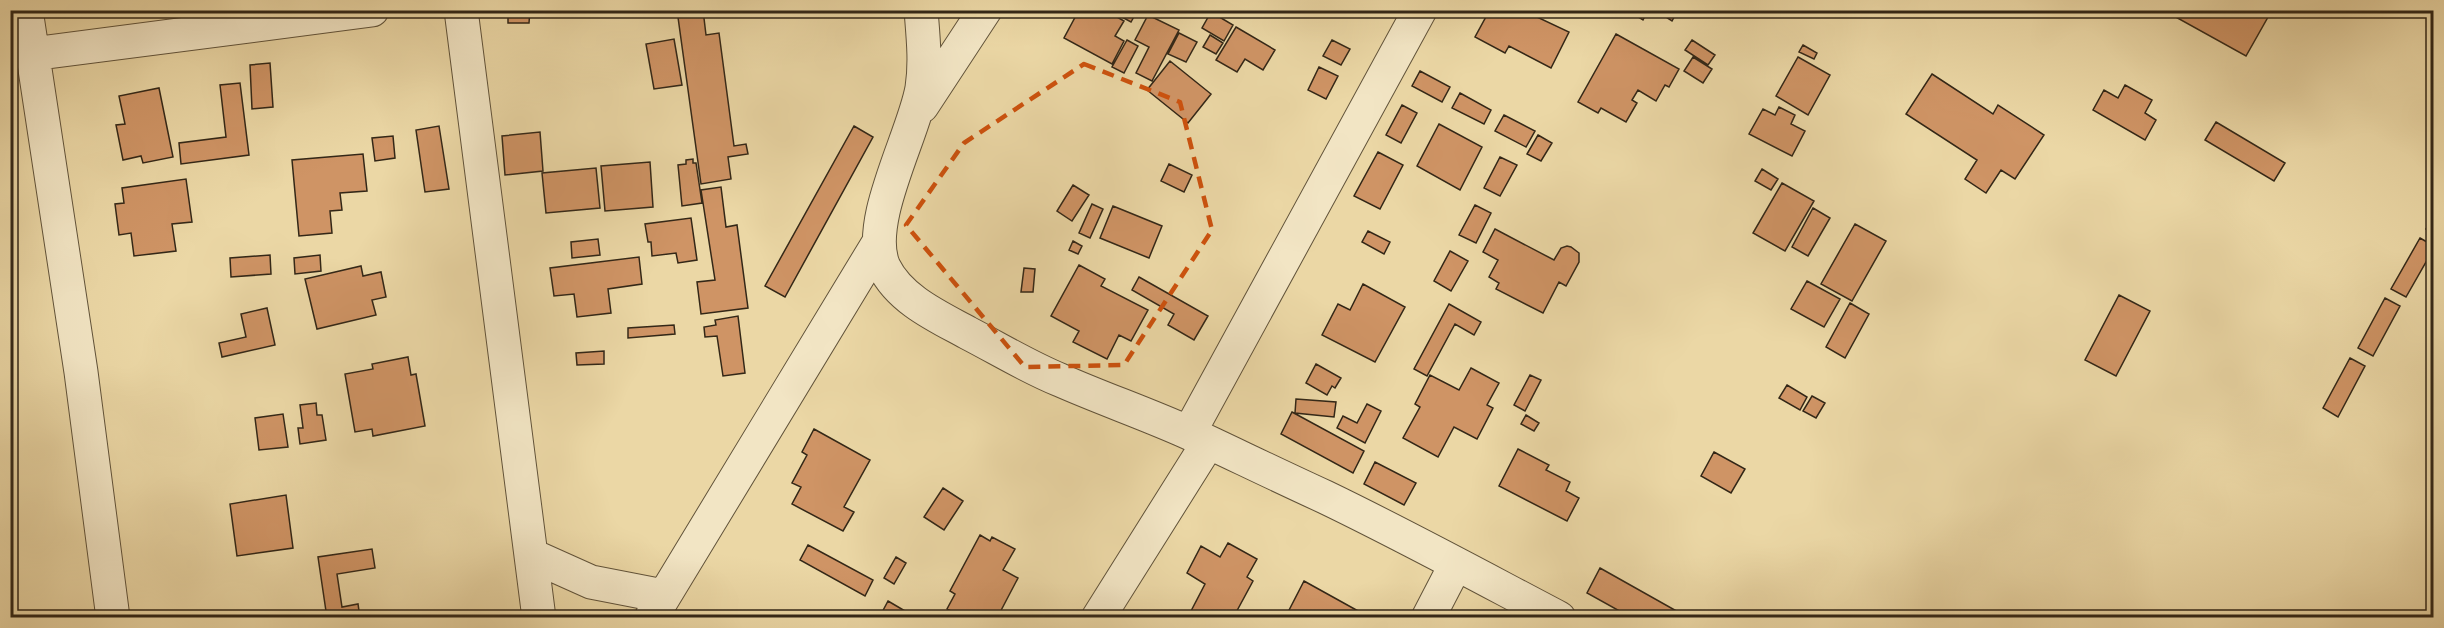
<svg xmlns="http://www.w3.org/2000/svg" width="2444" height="628" viewBox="0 0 2444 628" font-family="'IM FELL French Canon',serif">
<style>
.building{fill:#cf9465;stroke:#332717;stroke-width:1.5}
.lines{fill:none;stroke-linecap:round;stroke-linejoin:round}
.minor-casing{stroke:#61533a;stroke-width:35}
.minor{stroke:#f2e5c4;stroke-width:33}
.marked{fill:none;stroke:#cd520e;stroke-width:4.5;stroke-dasharray:12 8;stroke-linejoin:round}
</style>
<rect width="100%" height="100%" fill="#ebd7a5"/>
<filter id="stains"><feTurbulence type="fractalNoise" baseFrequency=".00333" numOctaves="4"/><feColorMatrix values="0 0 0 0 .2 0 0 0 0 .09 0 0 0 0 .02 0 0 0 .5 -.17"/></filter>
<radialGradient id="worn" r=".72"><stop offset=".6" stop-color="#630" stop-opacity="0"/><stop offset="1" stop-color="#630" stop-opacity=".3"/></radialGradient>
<!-- building -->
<path class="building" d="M508 10H530L529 23H508Z
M677 10H703L706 35 719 33 734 146 746 144 748 154 728 157 731 179 701 184Z
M1079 10H1105L1124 21 1115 36 1124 41 1112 64 1064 38Z
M1109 10H1132L1136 13 1131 22Z
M1179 10H1191L1188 16Z
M1498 10H1522L1569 32 1551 68 1509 46 1505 53 1475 37 1487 15 1496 13Z
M1627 10H1648L1643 20Z
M1655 10H1678L1672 21Z
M2163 10H2272L2246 56Z
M1211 12 1233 25 1224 41 1202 28Z
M1148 15 1179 30 1152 81 1136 73 1149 47 1135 40Z
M1236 27 1275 50 1263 70 1245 59 1237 72 1216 60Z
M1179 33 1197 42 1186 62 1168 54Z
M1616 34 1679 69 1669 87 1665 85 1656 101 1638 90 1632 100 1637 103 1626 122 1601 108 1598 113 1578 102Z
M1210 35 1223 43 1216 54 1203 47Z
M674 39 682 85 654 89 646 44Z
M1127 40 1138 46 1124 73 1112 67Z
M1332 40 1350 49 1341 65 1323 56Z
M1692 40 1715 55 1708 65 1685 50Z
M1803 45 1817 53 1814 59 1799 52Z
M1693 57 1712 69 1703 83 1684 71Z
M1798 57 1830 75 1808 115 1776 96Z
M1170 61 1211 94 1188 123 1147 90Z
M270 63 273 107 252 109 250 65Z
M1319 67 1338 76 1326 99 1308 90Z
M1420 71 1450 87 1442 102 1412 86Z
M1932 74 1993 114 1998 105 2044 135 2015 179 2001 170 1986 193 1965 179 1977 160 1906 114Z
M240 83 249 155 181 164 179 143 226 137 220 85Z
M2125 85 2152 100 2145 113 2156 120 2145 140 2093 110 2104 90 2118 98Z
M159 88 173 157 143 163 141 156 123 160 116 125 125 124 119 96Z
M1460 93 1491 110 1484 124 1452 108Z
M1402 105 1417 113 1401 143 1386 135Z
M1779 107 1795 115 1791 124 1805 131 1792 156 1749 134 1763 109 1775 115Z
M1504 115 1535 131 1526 147 1495 131Z
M2216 122 2285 163 2274 181 2205 140Z
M11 124 15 143 10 144V124Z
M1439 124 1482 147 1460 190 1417 166Z
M439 126 449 189 425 192 416 130Z
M854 126 873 137 785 297 765 286Z
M540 132 543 171 505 175 502 136Z
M1538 135 1552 143 1541 161 1527 154Z
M393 136 395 158 375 161 372 138Z
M1378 152 1403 165 1380 209 1354 196Z
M363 154 367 191 340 193 342 210 330 211 332 233 299 236 292 160Z
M1500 157 1517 165 1500 196 1484 188Z
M693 159V163H696L702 203 682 206 678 165 686 164V160Z
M650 162 653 207 605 211 601 166Z
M1169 164 1192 175 1184 192 1161 181Z
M596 168 600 208 546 213 542 173Z
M1762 169 1778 179 1771 190 1755 181Z
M186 179 192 222 172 224 176 251 134 256 131 233 119 235 115 204 124 203 122 188Z
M1782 183 1814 201 1785 251 1753 233Z
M1073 185 1089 195 1072 221 1057 211Z
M721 187 726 227 737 225 748 308 701 314 697 282 715 280 701 190Z
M1092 204 1103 209 1090 238 1079 233Z
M1475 205 1491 213 1476 243 1459 235Z
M1113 206 1162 226 1149 258 1100 238Z
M1813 208 1830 218 1808 256 1792 247Z
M2434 217V233L2426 229Z
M691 218 697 260 678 263 676 253 652 256 651 242H648L645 224Z
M1855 224 1886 241 1852 301 1821 284Z
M1495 229 1554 260 1561 248 1567 246 1571 247 1579 253V262L1566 286 1559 282 1543 313 1496 289 1499 283 1489 277 1498 260 1483 252Z
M1368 231 1390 242 1384 254 1362 242Z
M2420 238 2434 246V248L2406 297 2391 289Z
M598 239 600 255 572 258 571 242Z
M1073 241 1082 246 1078 254 1069 250Z
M1450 251 1468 261 1451 291 1434 281Z
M270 255 271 274 231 277 230 258Z
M320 255 321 271 295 274 294 258Z
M639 257 642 284 608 289 611 313 577 317 574 294 554 296 550 268Z
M1079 265 1105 279 1101 286 1148 310 1131 341 1119 335 1107 359 1073 342 1079 331 1051 316Z
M361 266 363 276 381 272 386 297 372 300 376 315 317 329 305 279Z
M1024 268 1035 269 1033 292H1021Z
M1139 277 1208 316 1194 340 1168 325 1174 314 1132 290Z
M1807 281 1840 299 1824 327 1791 309Z
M1363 284 1405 307 1375 362 1322 335 1338 304 1350 310Z
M2119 295 2150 311 2116 376 2085 360Z
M2385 298 2400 306 2373 356 2358 348Z
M1850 303 1869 314 1845 358 1826 347Z
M1449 304 1481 322 1474 335 1455 324 1427 376 1414 369Z
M267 308 275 345 222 357 219 343 246 337 241 314Z
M738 316 745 373 723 376 717 336 705 337 704 327 716 325 715 320Z
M674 325 675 334 628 338V328Z
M604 351V364L577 365 576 353Z
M408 357 411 375 416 374 425 426 373 436 372 429 355 432 345 374 373 369 372 364Z
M2350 358 2365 366 2338 417 2323 408Z
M1316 364 1341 378 1335 388 1332 386 1327 395 1306 383Z
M1471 368 1499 383 1487 405 1493 408 1477 439 1454 427 1438 457 1403 438 1420 407 1415 404 1430 375 1459 390Z
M1530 375 1541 380 1525 411 1514 405Z
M1787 385 1807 397 1800 410 1779 398Z
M1812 396 1825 403 1816 418 1803 411Z
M1296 399 1336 402 1334 417 1295 413Z
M316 403 317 415H322L326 440 300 444 298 428H303L300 405Z
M1367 404 1381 411 1365 443 1337 428 1343 416 1357 423Z
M1292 412 1364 451 1353 473 1281 434Z
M283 414 288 447 259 450 255 418Z
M1526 415 1539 423 1534 431 1521 424Z
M814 429 870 460 844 507 854 512 843 531 792 504 801 487 792 483 807 455 802 452Z
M1518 449 1549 465 1546 470 1570 482 1566 491 1579 498 1567 521 1499 486Z
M1714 452 1745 469 1731 493 1701 476Z
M1375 462 1416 483 1404 505 1364 484Z
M943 488 963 501 944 530 924 517Z
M286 495 293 548 237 556 230 504Z
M980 535 990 541 992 537 1015 549 1003 570 1018 578 997 618H964L947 609 955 594 950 591Z
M1228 543 1257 559 1247 577 1253 581 1233 618H1198L1190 613 1205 584 1187 573 1201 546 1220 557Z
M808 545 873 580 865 596 800 560Z
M372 549 375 568 337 574 342 607 358 604 360 618H327L318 557Z
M896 557 906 563 894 584 884 578Z
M1600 568 1689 618H1632L1587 593Z
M1304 581 1369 617V618H1285Z
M888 601 917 618H879Z"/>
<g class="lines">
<defs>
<path id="minor" d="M26 10 81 372 113 618
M461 10 539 618
M921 10C923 36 926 62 922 88 914 135 864 222 884 267 900 300 939 317 968 333 999 349 1028 367 1060 380 1103 399 1147 414 1189 433 1234 454 1279 476 1325 497 1404 535 1481 577 1559 618
M32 54 372 10
M922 106 985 10
M1189 433 1420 10
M533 556 591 582 663 596
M651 618 879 242
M1098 618 1208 443
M1428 618 1456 564"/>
</defs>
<!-- minor casing -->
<use href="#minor" class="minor-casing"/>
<!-- minor -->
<use href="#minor" class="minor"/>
</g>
<!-- marked area -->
<path class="marked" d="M1084 64 1180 102 1212 230 1124 365 1025 367 906 225 964 143Z"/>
<!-- margin -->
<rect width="2444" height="628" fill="none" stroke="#ebd7a5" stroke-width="36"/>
<rect x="12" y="12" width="2420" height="604" fill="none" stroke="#332717" stroke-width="3"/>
<rect x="18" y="18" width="2408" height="592" fill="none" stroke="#332717" stroke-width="1.5"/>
<rect width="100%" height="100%" filter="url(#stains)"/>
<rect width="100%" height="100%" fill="url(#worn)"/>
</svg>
